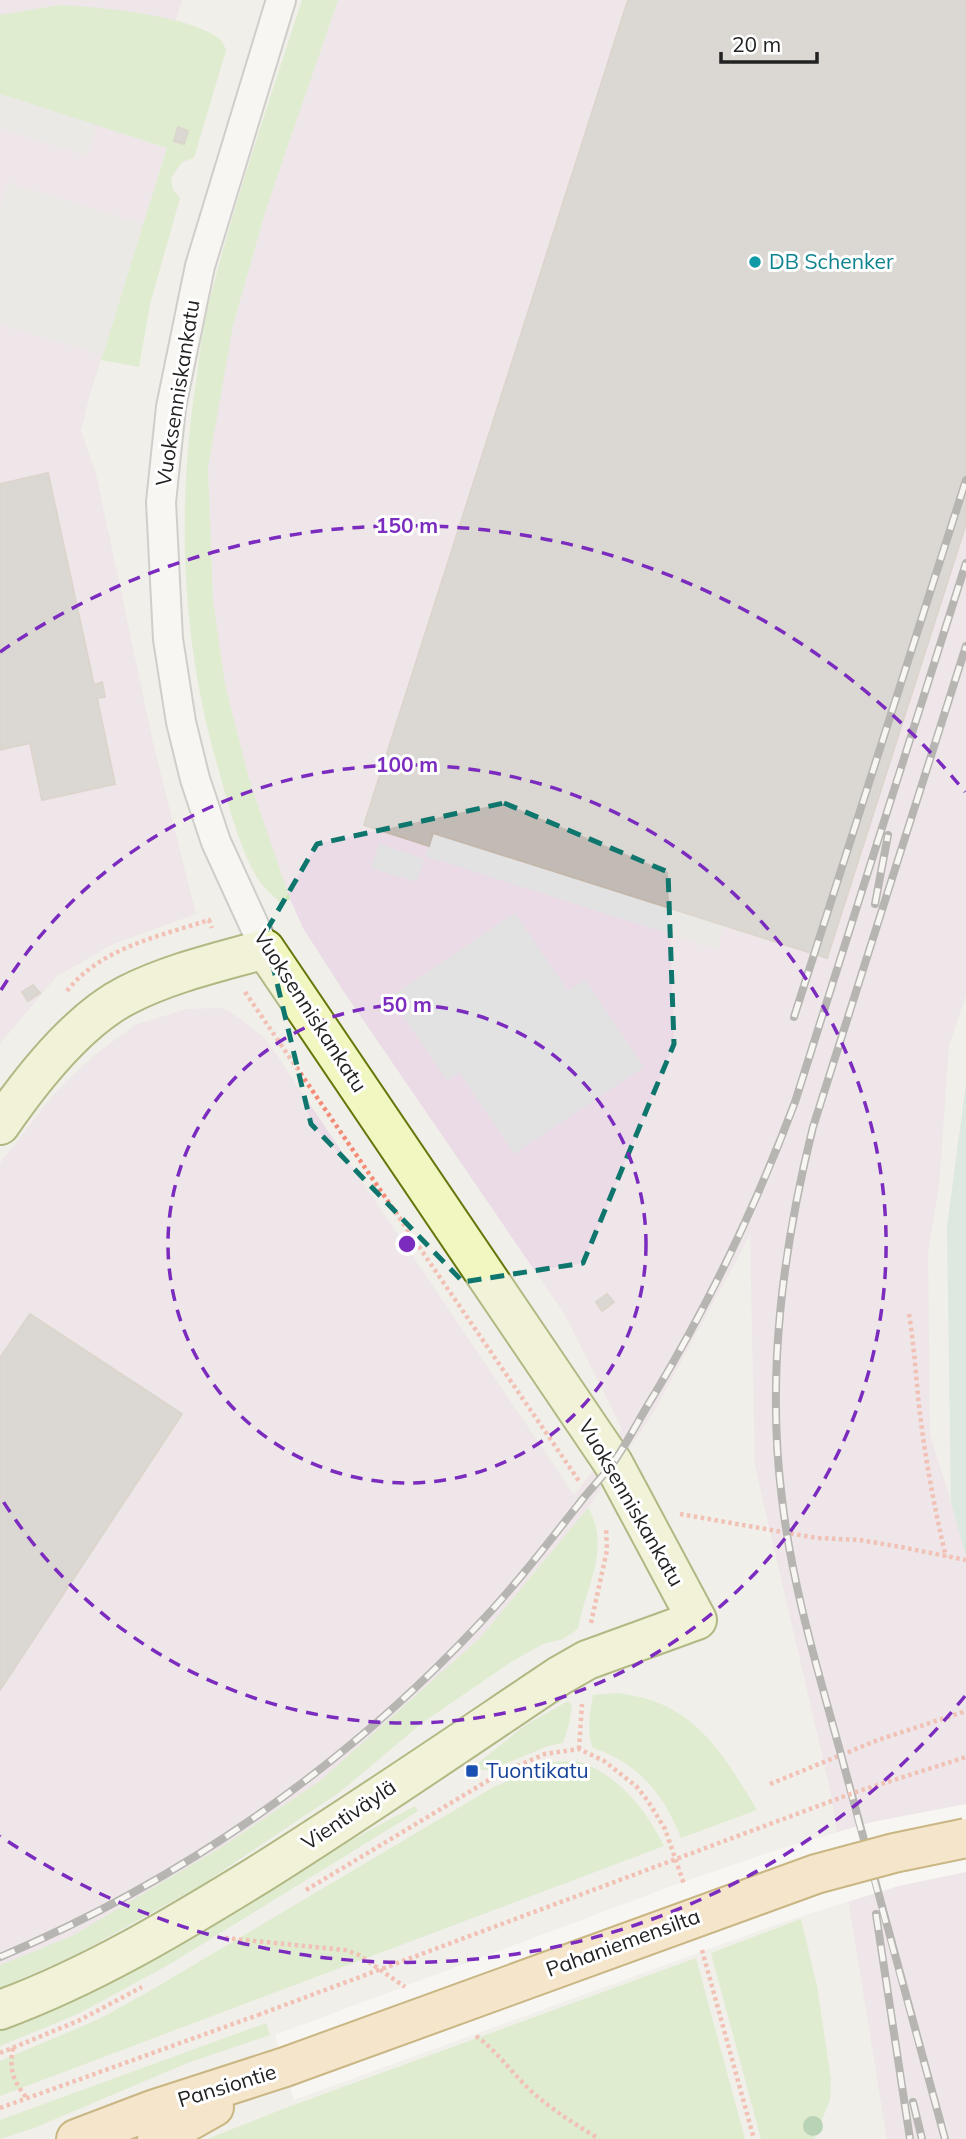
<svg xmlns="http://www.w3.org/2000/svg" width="966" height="2139" viewBox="0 0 966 2139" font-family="Mulish,sans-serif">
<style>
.industrial{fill:#eadbe6}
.grass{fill:#c9e8b2}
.wetland{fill:#c6dfd5}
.parking{fill:#e2e2e2}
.pier{fill:#fff}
.building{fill:#c2bbb5;stroke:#c3b7ab;stroke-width:2}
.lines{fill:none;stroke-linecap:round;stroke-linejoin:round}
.street-casing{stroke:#a6a6a6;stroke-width:32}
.secondary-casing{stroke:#65770a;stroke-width:42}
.primary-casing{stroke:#997107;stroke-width:42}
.path{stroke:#f48b77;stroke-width:4.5;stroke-dasharray:3.5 3.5;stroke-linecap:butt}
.street{stroke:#fff;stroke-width:28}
.secondary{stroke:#f2f7c1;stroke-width:38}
.primary{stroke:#f8daa7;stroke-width:38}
.rail-casing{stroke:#707070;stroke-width:8}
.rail{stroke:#fff;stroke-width:5;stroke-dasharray:16;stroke-linecap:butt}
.primary-bridge-casing{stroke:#997107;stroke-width:42;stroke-linecap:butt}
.path-bridge{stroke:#f48b77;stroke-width:4.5;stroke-dasharray:3.5 3.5;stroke-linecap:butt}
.primary-bridge{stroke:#f8daa7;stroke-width:38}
.tree{fill:#76b17a}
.marked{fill:none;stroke:#0f766e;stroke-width:5;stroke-dasharray:14 9;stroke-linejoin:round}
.ring{fill:none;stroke:#7b2cbf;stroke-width:3.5;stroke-dasharray:12 9}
.culture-dot{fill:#0f9aa8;stroke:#fff;stroke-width:2.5}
.transit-dot{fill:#1a4fb4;stroke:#fff;stroke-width:2.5}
.labels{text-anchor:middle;stroke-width:6;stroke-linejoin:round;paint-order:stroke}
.culture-label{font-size:21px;fill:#0d838f;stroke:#fff;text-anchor:start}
.street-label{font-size:21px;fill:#222;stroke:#fff}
.transit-label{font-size:21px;fill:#164399;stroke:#fff;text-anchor:start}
.centre{fill:#7b2cbf;stroke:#fff;stroke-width:3.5}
.ring-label{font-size:21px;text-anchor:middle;font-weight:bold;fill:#7b2cbf;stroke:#fff;stroke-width:6;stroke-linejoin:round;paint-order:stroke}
</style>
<rect width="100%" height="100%" fill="#f1efe9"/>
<!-- industrial -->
<path class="industrial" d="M0 0H182L163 62 0 56Z
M338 0H966V492L820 956 966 503V994L949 1046 939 1186 928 1253 930 1435 966 1550V2139H887L830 1789 755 1466 750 1235 652 1415 588 1508 480 1638 320 1781 220 1848 72 1936 0 1965V1163L54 1094 92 1057 135 1025 187 1009 223 1008 242 1020 265 1038 574 1495 607 1453 622 1429 565 1315 344 992 303 928 283 883 249 779 225 684 213 600 208 468 221 386 233 325 266 209Z
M0 94 167 148 89 398 81 431 96 474 154 747 196 914 113 944 56 977 0 1044Z"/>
<!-- grass -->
<path class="grass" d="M302 0H338L266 209 233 325 208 468 213 600 225 684 249 779 290 899 280 903C273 895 264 888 258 879 240 851 225 793 216 760 181 637 177 507 196 382 199 361 201 340 205 319 231 211 268 105 302 0Z
M60 5C100 7 185 15 217 37 222 40 224 45 226 50L194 158 182 162 171 178 173 190 180 198 150 304 139 367 101 360 167 148 0 94V15Z
M588 1508C612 1547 585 1588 578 1629L563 1639 543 1644 511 1662 422 1723 340 1792 198 1887 77 1954 0 1988V1965L72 1936 220 1848 320 1781 480 1638Z
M619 1693C631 1696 645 1697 656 1702 707 1722 730 1766 757 1810L681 1838C664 1795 639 1763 593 1748 586 1731 590 1713 593 1695Z
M568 1701 572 1705 569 1724 563 1743 548 1746 490 1770H481L477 1764 524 1726Z
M576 1761C617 1773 645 1808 664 1846L0 2096V2061L97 2020 143 1995 492 1788 550 1762Z
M415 1806 418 1811 170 1964 78 2014 0 2046V2030L73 2001 119 1977 344 1844Z
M801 1919 817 1986 831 2079 830 2100 814 2139H761L711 1953Z
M696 1958 745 2139H207L283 2109Z
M266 2023 270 2035 190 2062 34 2128 0 2139V2120Z"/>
<!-- wetland -->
<path class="wetland" d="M966 1083V1556L951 1502 947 1227Z"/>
<!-- parking -->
<path class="parking" d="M0 94 97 125 87 156 0 128Z
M8 183 143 224 103 355 0 324V210Z
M433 833 724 925 717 949 425 856Z
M379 844 424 859 417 882 371 868Z
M515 913 568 991 585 980 644 1067 514 1154 459 1072 447 1081 390 997Z"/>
<!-- pier -->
<path class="pier" d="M966 1804V1872L899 1886 789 1920 294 2100 275 2035 669 1887 770 1852 872 1822Z"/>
<!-- building -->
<path class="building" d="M628 0H966V524L827 958 433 833 429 846 364 825Z
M178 127 188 131 184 144 174 141Z
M48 473 94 685 102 682 105 697 97 698 115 784 42 800 30 743 0 750V484Z
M33 985 40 993 28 1001 22 992Z
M607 1294 614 1302 602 1311 596 1302Z
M30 1314 182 1414 0 1690V1358Z"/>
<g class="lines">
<defs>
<path id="street" d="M265 949 216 842 195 779 181 722 168 639 161 502 171 407 200 266 281 0"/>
<path id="secondary" d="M0 1125C31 1080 78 1020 127 995 170 973 219 962 265 949L613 1463 697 1620 587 1660 559 1676C459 1743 360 1811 258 1875 175 1926 92 1976 0 2010"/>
<path id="primary" d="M76 2139 155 2109 285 2067
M157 2139 214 2107"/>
</defs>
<!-- street casing -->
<use href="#street" class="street-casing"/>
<!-- secondary casing -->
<use href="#secondary" class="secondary-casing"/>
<!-- primary casing -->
<use href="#primary" class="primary-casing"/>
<!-- path -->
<path class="path" d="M67 991C100 948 160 936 209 920L212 928
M245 992 579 1481
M909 1314C914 1345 916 1376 919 1406 925 1457 934 1507 946 1557
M680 1514 817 1538 860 1540 901 1547 966 1560
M591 1623 607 1550 606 1528
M579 1749 582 1704
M770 1784 878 1740 966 1711
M306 1890 499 1774 545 1754 579 1749 604 1761 636 1786 648 1801 665 1829 684 1884
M225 1938 345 1950 359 1955 405 1987
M702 1950 754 2139
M476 2036C497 2051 512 2073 531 2091 552 2110 575 2124 599 2139
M13 2048C9 2070 13 2081 27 2098
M0 2053 78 2021 142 1987
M0 2108 258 2015"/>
<!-- street -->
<use href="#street" class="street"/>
<!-- secondary -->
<use href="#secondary" class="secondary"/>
<!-- primary -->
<use href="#primary" class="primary"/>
<defs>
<path id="rail" d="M875 904 888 835
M794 1017 966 480
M876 1914 910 2139
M0 1957C179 1882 345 1767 478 1625 517 1584 551 1539 586 1495 595 1484 605 1474 613 1463 628 1442 640 1417 654 1395 711 1300 756 1206 795 1102L966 563
M913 2102 922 2139
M945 2139C910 2010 874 1881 840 1751 817 1667 792 1585 782 1499 766 1373 783 1248 813 1127L966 646"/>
</defs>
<!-- rail casing -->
<use href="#rail" class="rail-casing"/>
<!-- rail -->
<use href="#rail" class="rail"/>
<defs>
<path id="primary-bridge" d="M285 2067 816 1874 894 1853 966 1838"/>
</defs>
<!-- primary-bridge casing -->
<use href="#primary-bridge" class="primary-bridge-casing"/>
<!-- path-bridge -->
<path class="path-bridge" d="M258 2015 853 1793 966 1757"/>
<!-- primary-bridge -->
<use href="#primary-bridge" class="primary-bridge"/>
</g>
<!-- trees -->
<circle class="tree" cx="813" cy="2126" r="10"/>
<!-- marked area -->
<path d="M0 0H966V2139H0ZM504 803 668 872 674 1044 583 1263 463 1282 311 1124 265 933 317 844Z" fill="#f1efe9" fill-opacity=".55" fill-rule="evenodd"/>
<path class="marked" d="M504 803 668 872 674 1044 583 1263 463 1282 311 1124 265 933 317 844Z"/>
<!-- distance rings -->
<g class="ring">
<circle cx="407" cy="1244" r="239"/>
<path d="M1 990A479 479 0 1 1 1 1498"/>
<path d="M965 1696A718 718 0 0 1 0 1836M0 652A718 718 0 0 1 965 792"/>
</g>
<!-- markers -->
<circle class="culture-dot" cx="755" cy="262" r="7"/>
<rect class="transit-dot" x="465" y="1764" width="14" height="14" rx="3.5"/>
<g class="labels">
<!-- culture labels -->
<g class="culture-label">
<text x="769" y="269">DB Schenker</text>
</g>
<!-- street labels -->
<g class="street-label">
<text transform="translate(178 393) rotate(-81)" y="7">Vuoksenniskankatu</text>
<text transform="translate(310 1011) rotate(57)" y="7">Vuoksenniskankatu</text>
<text transform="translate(631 1503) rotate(60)" y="7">Vuoksenniskankatu</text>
<text transform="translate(349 1815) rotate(-34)" y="7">Vientiväylä</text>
<text transform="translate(623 1943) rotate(-20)" y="7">Pahaniemensilta</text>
<text transform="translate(227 2086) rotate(-17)" y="7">Pansiontie</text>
</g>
<!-- transit labels -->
<g class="transit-label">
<text x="486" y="1778">Tuontikatu</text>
</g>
</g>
<circle cx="407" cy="1244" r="10" class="centre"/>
<g class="ring-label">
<text x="407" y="533">150 m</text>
<text x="407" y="772">100 m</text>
<text x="407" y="1012">50 m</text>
</g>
<!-- scale -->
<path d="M721 52v10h96v-10" fill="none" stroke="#222222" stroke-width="3.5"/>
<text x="732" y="52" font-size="21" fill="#222222" stroke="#ffffff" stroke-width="5" paint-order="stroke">20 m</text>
</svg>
